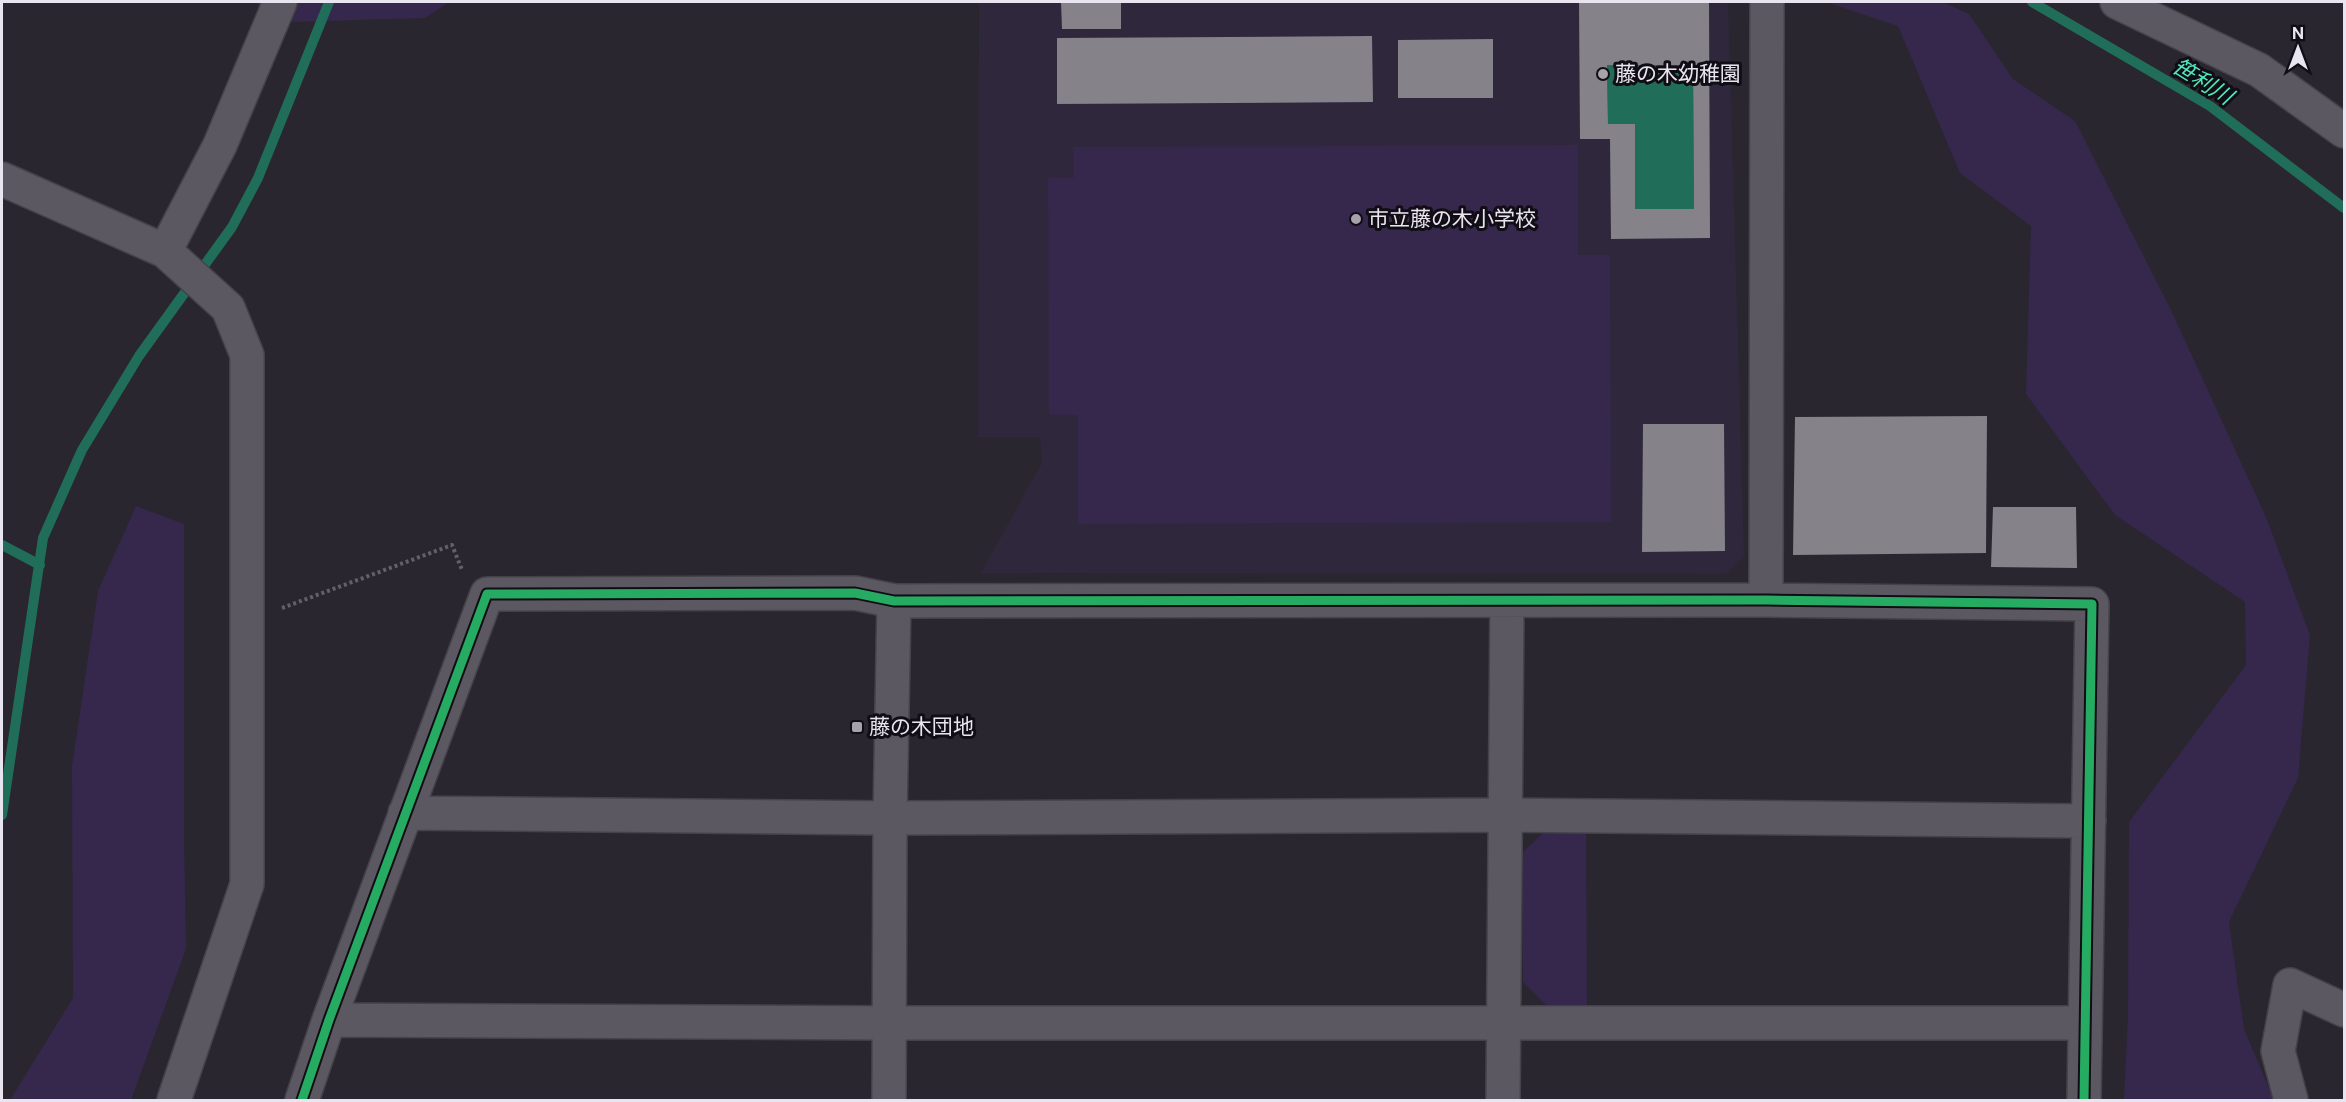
<svg xmlns="http://www.w3.org/2000/svg" width="2346" height="1102" viewBox="0 0 2346 1102" font-family="'Public Sans','Noto Sans JP',sans-serif">
<style>
.built{fill:#2f283d}
.green{fill:#35284c}
.water{fill:#206e59}
.lines{fill:none;stroke-linecap:round;stroke-linejoin:round}
.stream{stroke:#206e59;stroke-width:10}
.building{fill:#85828a;fill-rule:evenodd}
.minor-casing{stroke:#45434a;stroke-width:36}
.tertiary-casing{stroke:#45434a;stroke-width:36}
.path{stroke:#626166;stroke-width:4;stroke-dasharray:3 3;stroke-linecap:butt}
.minor{stroke:#5b5861;stroke-width:33}
.tertiary{stroke:#5b5861;stroke-width:33}
.cycleway-casing{stroke:#100d14;stroke-width:13}
.cycleway{stroke:#26ab63;stroke-width:9}
.poi-dot{fill:#a5a2ac;stroke:#100d14;stroke-width:2}
.labels{text-anchor:middle;stroke-width:6;stroke-linejoin:round;paint-order:stroke}
.poi-label{font-size:21px;fill:#e8e5f0;stroke:#100d14;text-anchor:start}
.water-label{font-size:22px;font-style:italic;fill:#51e6bc;stroke:#100d14}
</style>
<rect width="100%" height="100%" fill="#29262f"/>
<!-- built -->
<path class="built" d="M979 2H1728L1744 556 1726 574 981 573 1042 463 1040 437H978Z"/>
<!-- green -->
<path class="green" d="M254 2H449L425 18 294 22Z
M1826 2H1943L1969 14 2013 79 2075 121 2171 310 2266 517 2310 635 2298 778 2229 922 2244 1029 2274 1100H2124L2128 1014 2129 822 2246 665 2245 602 2115 515 2026 394 2031 226 1960 173 1898 26Z
M1578 145V255H1610L1611 522 1078 524V415L1049 414 1048 178H1074L1073 147Z
M136 506 184 524V838L186 949 131 1100H10L73 998 72 766 98 591Z
M1543 833H1586L1587 1005H1546L1523 982 1522 853Z"/>
<!-- water -->
<path class="water" d="M1607 65H1693L1694 209H1635V125L1608 124Z"/>
<g class="lines">
<!-- stream -->
<path class="stream" d="M2032 2 2210 106 2344 208
M2 545 40 565
M2 815 43 538 82 450 139 356 232 227 258 178 329 2"/>
</g>
<!-- building -->
<path class="building" d="M1061 2H1121V29H1062Z
M1579 2H1709L1710 238 1611 239 1610 139H1580ZM1607 65H1693L1694 209H1635V124H1608Z
M1372 36 1373 102 1057 104V38Z
M1493 39V98H1398V40Z
M1987 416 1986 553 1793 555 1795 417Z
M1643 424H1724L1725 551 1642 552Z
M1993 507H2076L2077 568 1991 567Z"/>
<g class="lines">
<defs>
<path id="minor" d="M2 179 165 251 228 308 247 355V884L174 1100
M165 251 220 145 280 2
M1766 600 1767 2
M405 813 890 818 1506 815 2089 821
M329 1020 889 1023H2085
M302 1100 329 1020 487 594 855 593 894 601 1766 600 2092 604 2084 1100
M1503 1100 1507 601
M2291 1100 2278 1051 2290 985 2344 1010"/>
<path id="tertiary" d="M2117 2 2259 70 2344 131
M889 1100 890 818 894 601"/>
</defs>
<!-- minor casing -->
<use href="#minor" class="minor-casing"/>
<!-- tertiary casing -->
<use href="#tertiary" class="tertiary-casing"/>
<!-- path -->
<path class="path" d="M282 608 452 545 462 570"/>
<!-- minor -->
<use href="#minor" class="minor"/>
<!-- tertiary -->
<use href="#tertiary" class="tertiary"/>
<defs>
<path id="cycleway" d="M302 1100 329 1020 487 594 855 593 894 601 1766 600 2092 604 2084 1100"/>
</defs>
<!-- cycleway casing -->
<use href="#cycleway" class="cycleway-casing"/>
<!-- cycleway -->
<use href="#cycleway" class="cycleway"/>
</g>
<!-- markers -->
<g class="poi-dot">
<circle cx="1603" cy="74" r="6"/>
<circle cx="1356" cy="219" r="6"/>
<rect x="851" y="721" width="12" height="12" rx="3"/>
</g>
<g class="labels">
<!-- poi labels -->
<g class="poi-label">
<text x="1615" y="81">藤の木幼稚園</text>
<text x="1368" y="226">市立藤の木小学校</text>
<text x="869" y="734">藤の木団地</text>
</g>
<!-- water labels -->
<g class="water-label">
<text transform="translate(2203 81) rotate(32)" y="8">笹利川</text>
</g>
</g>
<!-- border -->
<rect width="2346" height="1102" fill="none" stroke="#e8e5f0" stroke-width="6"/>
<!-- north arrow -->
<g transform="translate(2298 48)" stroke="#100d14" stroke-width="4.5" paint-order="stroke">
<path d="M0-4.5L10 22L0 15L-10 22Z" fill="#e8e5f0"/>
<text y="-9" font-size="16" font-weight="bold" text-anchor="middle" fill="#e8e5f0">N</text>
</g>
</svg>
